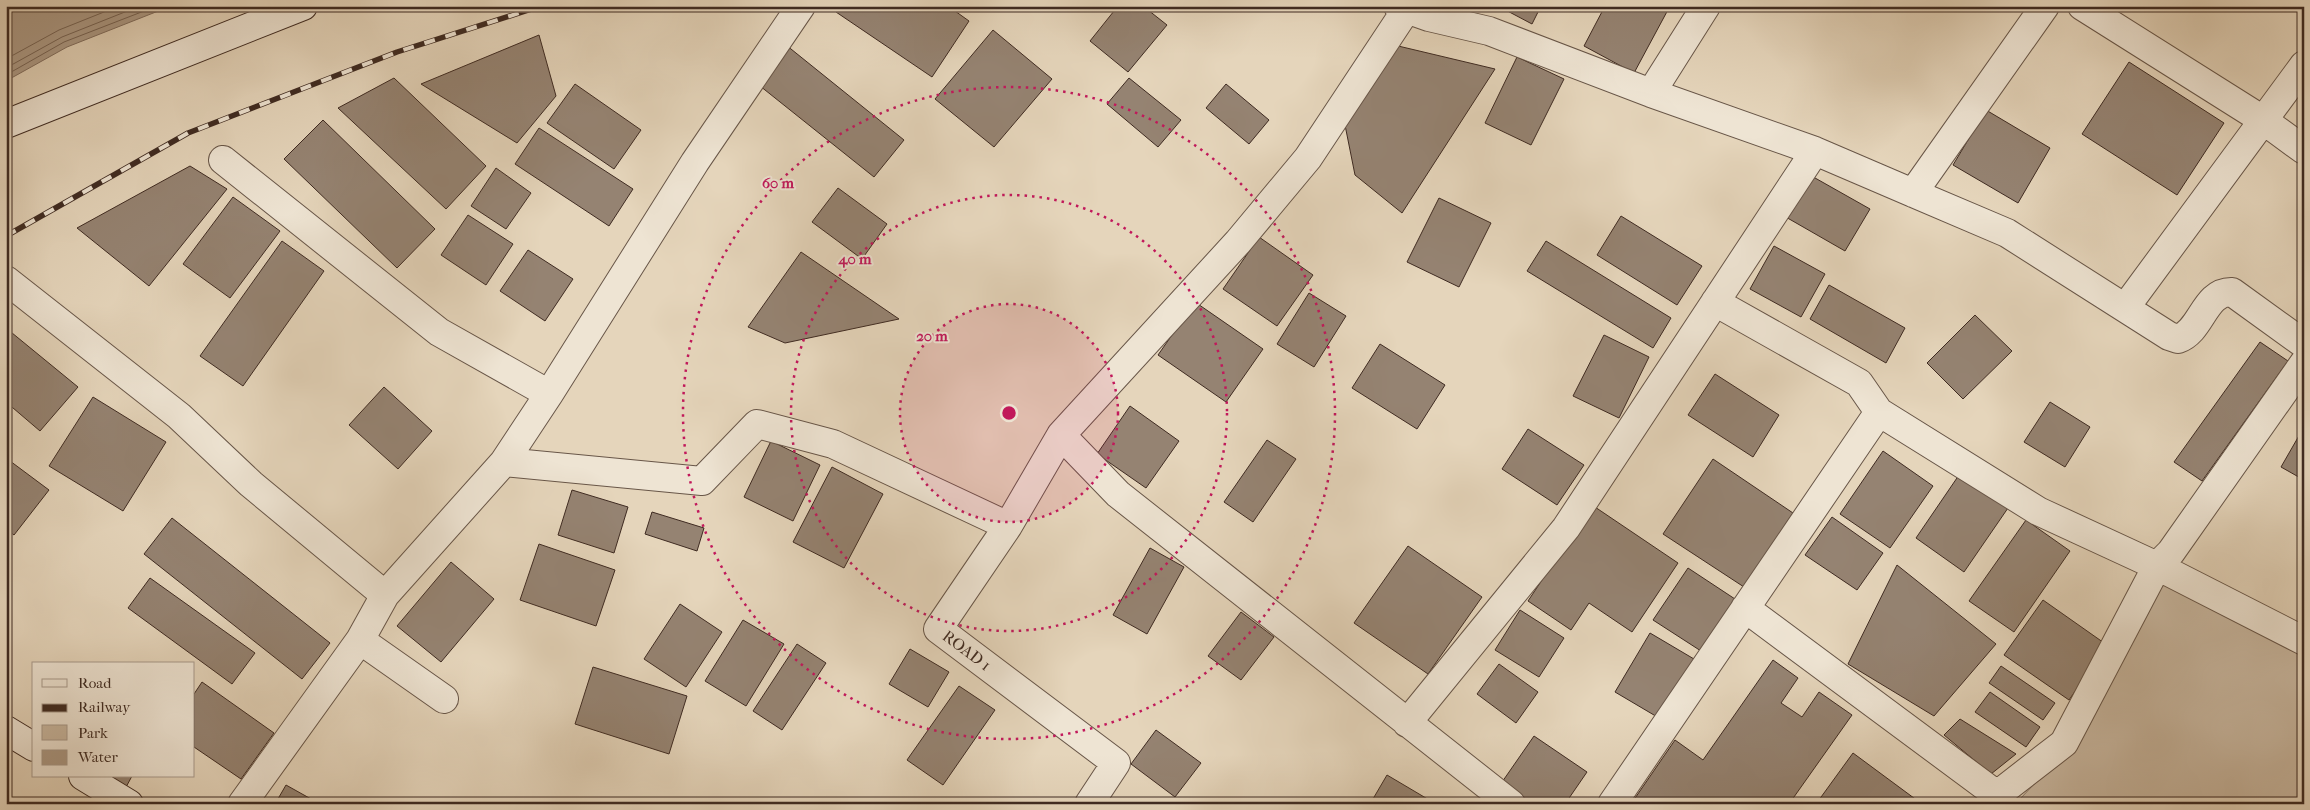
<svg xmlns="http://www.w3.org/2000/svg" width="2310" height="810" viewBox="0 0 2310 810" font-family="'IM FELL French Canon',serif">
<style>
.green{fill:#c9b8a1;stroke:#847262}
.water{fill:#ad9b87;stroke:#816e5f}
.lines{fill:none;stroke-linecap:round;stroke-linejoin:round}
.shore{stroke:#766354;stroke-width:1}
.building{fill:#958372;stroke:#3f2b22}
.minor-casing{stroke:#685648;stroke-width:30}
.secondary-casing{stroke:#3f2b22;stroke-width:30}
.minor{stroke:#eee4d3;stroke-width:28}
.secondary{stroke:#eee4d3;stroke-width:28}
.rail-casing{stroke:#3f2b22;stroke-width:5.5}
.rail{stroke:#eee4d3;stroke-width:4;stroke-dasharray:11;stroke-linecap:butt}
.ring{fill:none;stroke:#c2185b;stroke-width:2.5;stroke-dasharray:2.5 5}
.labels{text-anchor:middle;stroke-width:4;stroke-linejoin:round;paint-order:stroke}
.street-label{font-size:16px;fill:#3f2b22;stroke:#eee4d3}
.centre{fill:#c2185b;stroke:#eee4d3;stroke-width:2.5}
.ring-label{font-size:15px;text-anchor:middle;font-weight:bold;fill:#c2185b;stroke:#eee4d3;stroke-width:4;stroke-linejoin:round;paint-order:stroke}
</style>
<rect width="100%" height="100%" fill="#e5d5bb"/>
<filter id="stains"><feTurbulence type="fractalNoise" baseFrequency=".004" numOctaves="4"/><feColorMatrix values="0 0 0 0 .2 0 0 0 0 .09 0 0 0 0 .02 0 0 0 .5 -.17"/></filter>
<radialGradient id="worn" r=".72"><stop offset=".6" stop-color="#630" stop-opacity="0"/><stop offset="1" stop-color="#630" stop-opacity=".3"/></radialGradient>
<!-- green -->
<path class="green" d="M2161 578 2304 657V804H2024L2019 800 2089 726Z"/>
<!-- water -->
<path class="water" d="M6 6H171L67 47 6 81Z"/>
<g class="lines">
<!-- shore -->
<path class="shore" d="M6 59 59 30 119 6
M6 68 62 37 140 6
M6 75 64 42 157 6"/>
</g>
<!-- building -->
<path class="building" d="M840 6H948L969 21 932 77 836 12Z
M1118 6H1143L1167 25 1128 72 1090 41Z
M1498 6H1541L1532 24Z
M1605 6H1670L1634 73 1584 46Z
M993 30 1052 79 994 147 935 99Z
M539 35 556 96 517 143 421 84Z
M786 45 904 140 874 177 755 82Z
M1394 45 1495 69 1402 213 1355 175 1345 125Z
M1517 57 1564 79 1531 145 1485 123Z
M2129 62 2224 123 2177 195 2082 134Z
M394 78 486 166 446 209 338 108Z
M1129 78 1181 120 1158 147 1107 104Z
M575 84 641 130 614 169 547 123Z
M1226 84 1269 120 1249 144 1206 108Z
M1986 110 2050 148 2018 203 1953 165Z
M323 120 435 229 397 268 284 159Z
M539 128 633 189 609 226 515 164Z
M190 166 227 189 149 286 77 228Z
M496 168 531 193 506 229 471 206Z
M1808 174 1870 209 1845 251 1784 216Z
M838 188 887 224 862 259 812 222Z
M233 197 280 231 230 298 183 264Z
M1439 198 1491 223 1459 287 1407 262Z
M468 215 513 244 486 285 441 255Z
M1621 216 1702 266 1677 305 1597 255Z
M1259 237 1313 275 1277 326 1223 289Z
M282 241 324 271 243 386 200 356Z
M1546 241 1671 318 1653 348 1527 271Z
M1774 246 1825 274 1801 317 1750 289Z
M528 250 573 279 545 321 500 291Z
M801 252 899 319 785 343 748 327Z
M1829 285 1905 328 1886 363 1810 319Z
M1309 293 1346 316 1314 367 1277 344Z
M1195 302 1263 349 1226 402 1158 355Z
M1975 315 2012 351 1963 399 1927 363Z
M6 328 78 387 40 431 6 402Z
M1604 335 1649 357 1619 418 1573 396Z
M2260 342 2288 361 2202 481 2174 462Z
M1380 344 1445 385 1417 429 1352 388Z
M1715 374 1779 415 1753 457 1688 415Z
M384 387 432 431 398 469 349 425Z
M93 397 166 442 123 511 49 466Z
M2050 402 2090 427 2065 467 2024 442Z
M1130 406 1179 441 1146 488 1097 454Z
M2304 427V480L2281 467Z
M1528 429 1584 465 1557 505 1502 469Z
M1267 440 1296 459 1253 522 1224 502Z
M771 441 820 465 793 521 744 497Z
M1883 451 1933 486 1890 548 1840 514Z
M6 458 49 490 14 535 6 529Z
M1713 459 1793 513 1744 587 1663 534Z
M832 467 883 494 844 568 793 542Z
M1959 475 2008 508 1964 572 1916 538Z
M572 490 628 507 614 553 558 535Z
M1592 505 1678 563 1632 632 1589 603 1571 630 1528 601Z
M652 512 704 528 697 551 645 534Z
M1832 517 1883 553 1857 590 1805 555Z
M172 518 330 643 302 679 144 554Z
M2026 520 2070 551 2014 632 1969 601Z
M539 544 615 570 596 626 520 600Z
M1408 546 1482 597 1428 674 1354 623Z
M1150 548 1184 567 1147 634 1113 615Z
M451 562 494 599 441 662 397 626Z
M1897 565 1996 644 1934 716 1848 664Z
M1688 568 1735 599 1701 651 1653 620Z
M150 578 255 653 232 684 128 608Z
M2043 600 2107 645 2069 700 2004 655Z
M680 604 722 632 686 687 644 659Z
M1520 610 1564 638 1539 677 1495 650Z
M1241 612 1274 637 1241 680 1208 656Z
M743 620 784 644 746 706 705 681Z
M1650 633 1694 659 1659 718 1615 692Z
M797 644 826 663 782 730 753 711Z
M910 649 949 672 928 707 889 684Z
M1773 660 1798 678 1781 703 1802 717 1819 692 1852 715 1789 804H1631L1675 740 1703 760Z
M1499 664 1538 692 1516 723 1477 694Z
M2001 666 2055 703 2043 720 1989 683Z
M593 667 687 696 669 754 575 724Z
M202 682 274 733 241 779 194 747V694Z
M959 686 995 710 943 785 907 760Z
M1990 692 2040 727 2026 747 1975 712Z
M1960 719 2016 754 1991 774 1944 735Z
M1156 730 1201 763 1175 797 1131 764Z
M1534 736 1587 772 1565 804H1527L1500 785Z
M1853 753 1922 804H1816Z
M1387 775 1436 804H1370Z
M101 776H132L125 789Z
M286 785 320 804H275Z"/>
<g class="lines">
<defs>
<path id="minor" d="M1398 6 1429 17 1489 31 1651 93 1815 151 1913 193 2007 233 2169 336 2178 339C2202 331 2204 291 2232 292L2304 344
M2082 6 2263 120 2304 150
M1651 93 1706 6
M223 160 439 332 549 394
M1913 193 2045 6
M6 280 179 416 251 484 385 595
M1715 302 1859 383 1879 412 2038 511 2157 566 2304 641
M2125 308 2304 65
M1061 435 1118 494 1511 804
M504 462 702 481 757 424 833 444 1008 526
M1745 608 1997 795
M360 640 444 699
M1407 723 1566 528 1815 151
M242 804 360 640 385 595 504 462 549 394 695 162 801 6
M1089 804 1116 763 938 629 1008 526 1061 435 1238 242 1308 158 1406 10
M1612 804 1879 412
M1990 804 1997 795 2064 743 2157 566 2171 552 2304 363"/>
<path id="secondary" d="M6 124 303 6
M6 730 34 747
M83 776 129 804"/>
</defs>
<!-- minor casing -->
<use href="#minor" class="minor-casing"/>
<!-- secondary casing -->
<use href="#secondary" class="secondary-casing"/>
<!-- minor -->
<use href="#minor" class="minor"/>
<!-- secondary -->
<use href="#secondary" class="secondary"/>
<defs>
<path id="rail" d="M6 236 188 133 397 52 541 6"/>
</defs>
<!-- rail casing -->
<use href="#rail" class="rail-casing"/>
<!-- rail -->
<use href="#rail" class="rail"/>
</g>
<!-- distance rings -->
<circle cx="1009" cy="413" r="109" fill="#c2185b" fill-opacity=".12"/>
<g class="ring">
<circle cx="1009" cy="413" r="109"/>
<circle cx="1009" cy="413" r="218"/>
<circle cx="1009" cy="413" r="326"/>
</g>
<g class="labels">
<!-- street labels -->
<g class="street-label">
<text transform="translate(967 650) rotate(37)" y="6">ROAD 1</text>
</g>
</g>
<circle cx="1009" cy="413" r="8" class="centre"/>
<g class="ring-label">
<text x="778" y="188">60 m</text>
<text x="855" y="264">40 m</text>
<text x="932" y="341">20 m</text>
</g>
<!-- margin -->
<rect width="2310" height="810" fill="none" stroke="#e5d5bb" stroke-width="25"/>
<rect x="8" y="8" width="2295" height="795" fill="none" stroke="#3f2b22" stroke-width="2.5"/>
<rect x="12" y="12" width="2285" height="785" fill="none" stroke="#3f2b22"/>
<!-- legend -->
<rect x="32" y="662" width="162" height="115" fill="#eee4d3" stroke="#a89a8c"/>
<rect x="42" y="679" width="25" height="8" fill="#eee4d3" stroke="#a89a8c"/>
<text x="78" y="688" font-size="15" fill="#3f2b22">Road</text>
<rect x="42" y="704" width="25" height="8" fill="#3f2b22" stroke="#a89a8c"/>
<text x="78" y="712" font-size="15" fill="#3f2b22">Railway</text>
<rect x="42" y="725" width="25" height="15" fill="#c9b8a1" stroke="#a89a8c"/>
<text x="78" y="738" font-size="15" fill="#3f2b22">Park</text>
<rect x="42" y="750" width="25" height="15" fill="#ad9b87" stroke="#a89a8c"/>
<text x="78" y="762" font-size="15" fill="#3f2b22">Water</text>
<rect width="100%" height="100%" filter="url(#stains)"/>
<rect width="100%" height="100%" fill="url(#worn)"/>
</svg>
